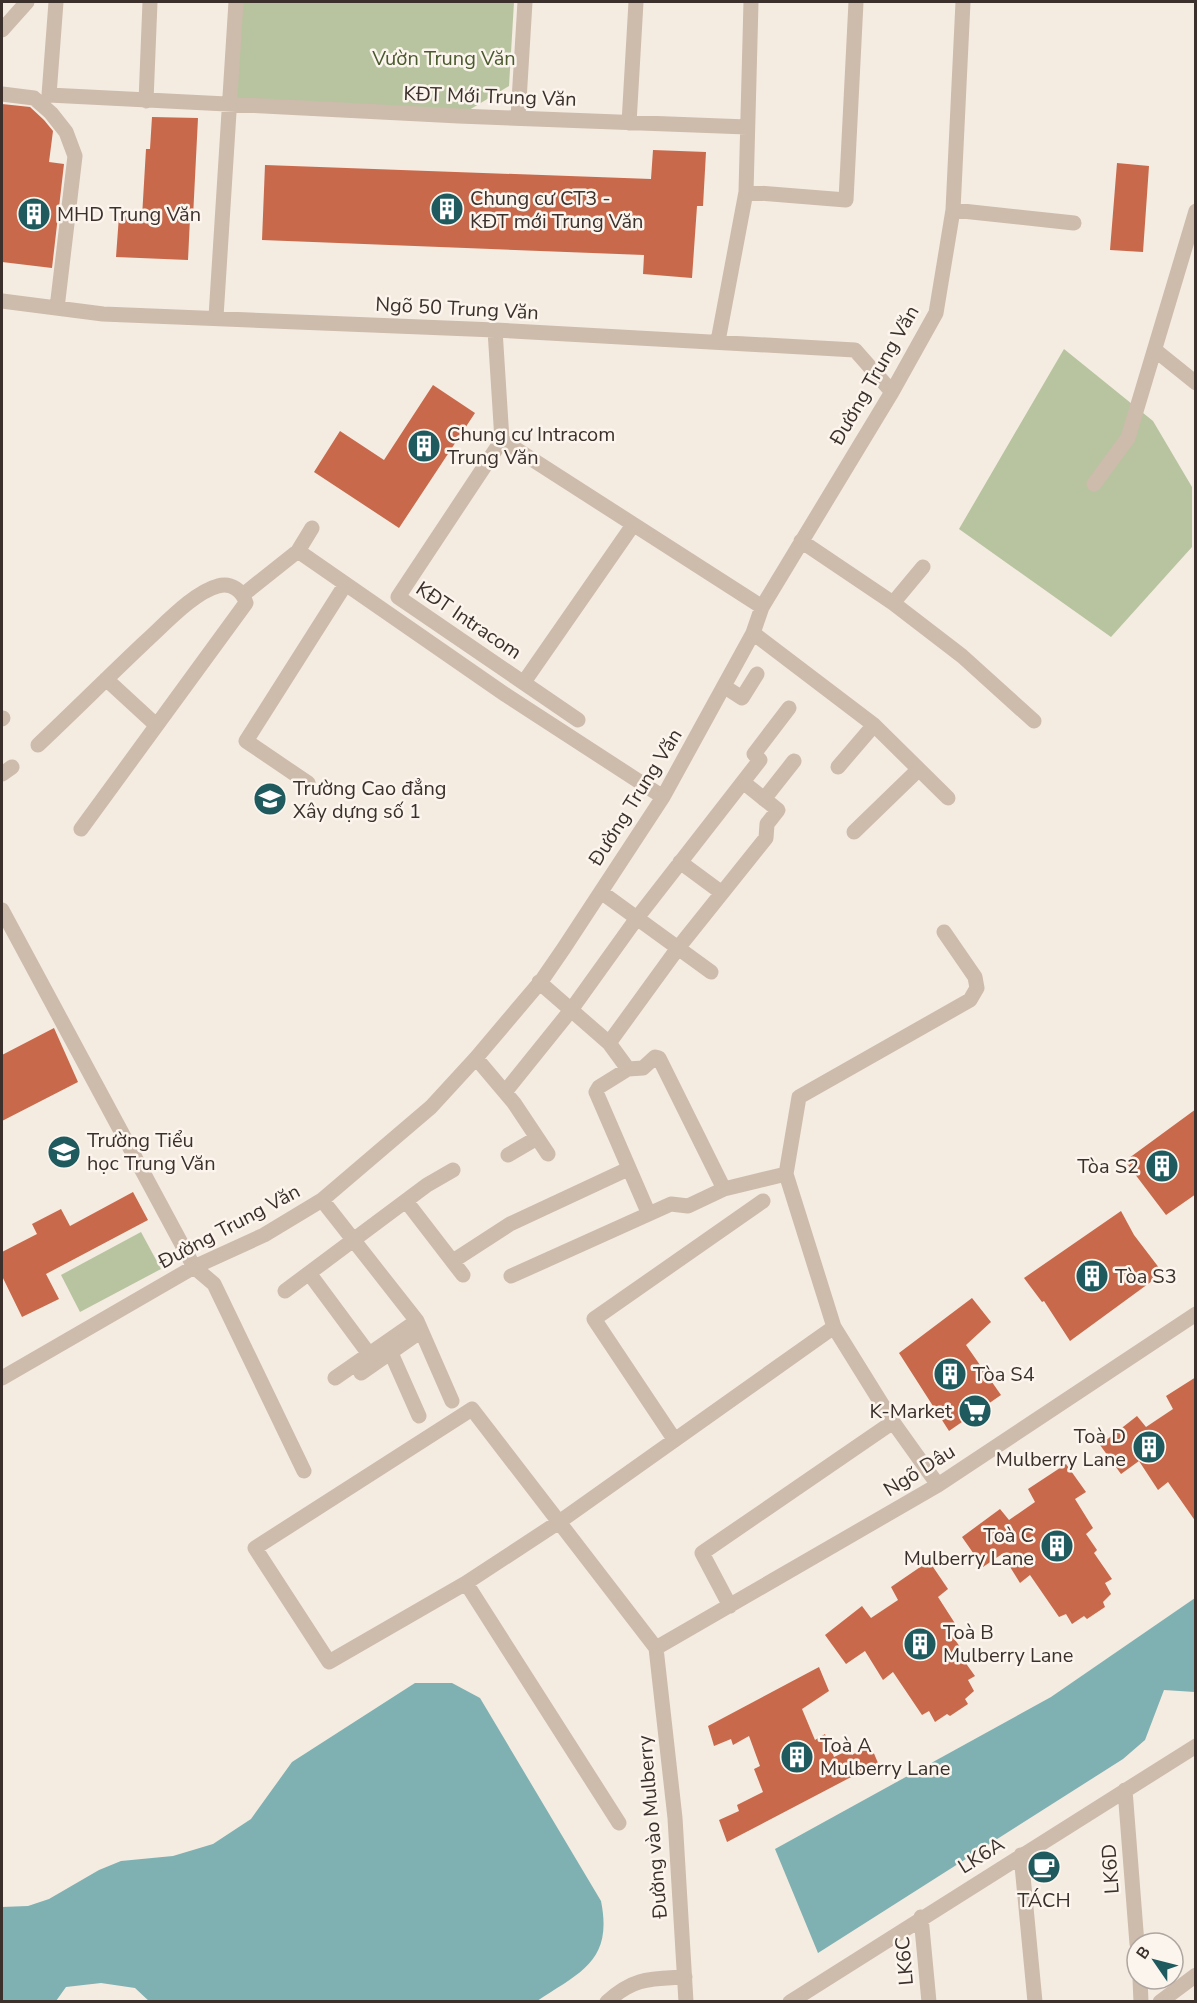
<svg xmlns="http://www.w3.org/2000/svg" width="1197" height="2003" viewBox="0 0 1197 2003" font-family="'Nunito Sans',sans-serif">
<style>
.green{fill:#b8c4a0}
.water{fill:#7fb0b2}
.building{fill:#c8694b}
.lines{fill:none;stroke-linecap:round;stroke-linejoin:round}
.minor{stroke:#cdbbac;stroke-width:15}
.labels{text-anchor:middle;stroke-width:5;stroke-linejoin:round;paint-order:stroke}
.park-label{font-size:20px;fill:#4a5a2e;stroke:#fbf5ee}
.street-label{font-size:20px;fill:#3b302b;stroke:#fbf5ee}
.poi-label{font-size:20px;fill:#3b302b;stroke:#fbf5ee;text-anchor:start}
</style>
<rect width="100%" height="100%" fill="#f4ebe1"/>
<!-- green -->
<path class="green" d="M236 2H514L509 86 459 116 230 104Z
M1064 349 1153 421 1192 487V547L1111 637 959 529Z
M141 1232 161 1269 80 1312 61 1275Z"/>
<!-- water -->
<path class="water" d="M1195 1598V1692L1164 1690 1145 1740 1123 1759 818 1953 775 1849 1051 1697Z
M415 1683H452L480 1698 601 1901C613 1961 581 1972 537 2001L150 2002 135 1988 101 1983 66 1987 56 2001H2V1907L28 1906 49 1899 99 1870 121 1861 173 1856 213 1844 251 1819 292 1762Z"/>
<!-- building -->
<path class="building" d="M2 104 30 107 44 120 53 131 49 162 64 164 52 268 2 262Z
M152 117 198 118 193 217 190 218 188 260 116 257 119 216 142 217 146 149H150Z
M653 150 706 152 703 206H697L692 278 643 274 644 255 262 240 265 165 651 179Z
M1117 163 1149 166 1143 252 1110 250Z
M433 385 475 413 399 528 314 472 340 431 384 460Z
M54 1028 78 1082 2 1121V1055Z
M1196 1109V1194L1166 1215 1125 1161Z
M133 1192 148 1220 46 1274 59 1299 22 1317 2 1276V1252L37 1234 32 1224 61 1209 70 1226Z
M1121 1211 1134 1235 1163 1273 1070 1341 1044 1301 1042 1302 1024 1278Z
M972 1298 991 1322 966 1345 1001 1395 949 1431 899 1353Z
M1196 1377V1522L1168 1482 1158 1490 1139 1461 1121 1474 1100 1445 1137 1416 1146 1427 1173 1409 1166 1396Z
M1066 1464 1086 1492 1075 1499 1093 1528 1086 1534 1097 1550 1094 1553 1112 1579 1105 1583 1111 1594 1103 1602 1105 1607 1087 1619 1084 1616 1072 1624 1066 1614 1059 1617 1030 1575 1020 1583 1002 1554 983 1567 962 1537 1000 1509 1009 1520 1035 1502 1028 1489Z
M929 1561 948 1589 938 1597 956 1625 949 1631 960 1647 957 1651 975 1676 968 1680 974 1691 965 1699 968 1704 950 1716 947 1714 935 1722 929 1711 922 1715 893 1672 883 1680 865 1651 846 1664 825 1635 862 1606 871 1618 898 1600 891 1587Z
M819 1667 829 1691 802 1709 815 1740 825 1734 834 1757 849 1750 852 1755 870 1744 878 1763 727 1842 719 1820 739 1811 737 1805 763 1792 754 1769 760 1766 749 1736 733 1745 731 1739 714 1746 708 1726Z"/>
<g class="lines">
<!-- minor -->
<path class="minor" d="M56 2 49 95 459 116 747 127
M2 30 27 2
M2 94 34 98 51 113 66 132 75 156 57 308
M146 101 150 2
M518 117 525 2
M629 123 636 2
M746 192 846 200 856 2
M953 210 1074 223
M2 301 103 314 495 330 855 350 892 392
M216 317 236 2
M495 330 502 440 398 597 578 720
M718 341 746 192 751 2
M1155 350 1196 383
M502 440 762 607
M1094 484 1128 438 1196 211
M801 541 893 603 962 656 1034 721
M298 551 312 528
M244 594 298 551 506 695 663 797
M893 603 923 567
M753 633 874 725 948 798
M106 679 156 725
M524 682 633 525
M725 687 742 698 757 674
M2 719 3 718
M38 745C74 711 109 676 145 642 164 625 194 592 218 586 231 582 243 591 246 603L81 829
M838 767 874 725
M2 774 12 767
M308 783 246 741 345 585
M764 799 794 761
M854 832 918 770
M680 862 722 893
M601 892 711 972
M2 910 194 1267 214 1284 304 1471
M539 982 609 1043 628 1069 643 1068 655 1057 659 1058 724 1189
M609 1043 678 948 766 838 767 824 778 810 743 782
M476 1058 514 1103 548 1154
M628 1069 599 1087 596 1092 648 1212
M505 1092 571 1010 637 918 760 760 754 754 789 708
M508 1155 537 1138
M322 1200 417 1321 335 1378
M406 1201 463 1275
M453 1261 510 1224 628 1169
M309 1273 369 1354
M511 1276 671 1204 688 1206 724 1189 786 1174
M285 1291 427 1185 453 1170
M417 1321 452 1401
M391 1353 419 1416
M361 1373 421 1331
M2 1378 194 1267 264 1235 322 1200 431 1107 476 1058 542 980 564 948 663 797 753 633 762 607 892 392 936 313 953 210 963 2
M674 1439 594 1319 763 1201
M938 1485 893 1422 834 1327 786 1174 799 1097 970 1000 977 988 975 977 944 932
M466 1583 619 1823
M730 1606 702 1553 893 1422
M656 1648 472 1409 255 1548 329 1662 466 1583 559 1522 834 1327
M656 1648 938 1485 1196 1314
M656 1648 675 1818 686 2002
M1125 1790 1137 1944
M1021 1855 1035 2002
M921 1917 929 2002
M1140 1979 1141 2002
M607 2002C634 1977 651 1979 685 1977
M790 2002 1196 1746
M1160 2002 1196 1975"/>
</g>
<!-- icons -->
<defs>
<symbol id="building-disc" viewBox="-11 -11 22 22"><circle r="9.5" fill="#1f5a5e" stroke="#fbf5ee"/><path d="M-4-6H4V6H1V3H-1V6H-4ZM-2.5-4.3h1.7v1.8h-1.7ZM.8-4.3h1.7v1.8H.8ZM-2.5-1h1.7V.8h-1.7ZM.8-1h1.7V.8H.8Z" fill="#fff"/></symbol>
<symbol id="university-disc" viewBox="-11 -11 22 22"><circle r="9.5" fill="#1f5a5e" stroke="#fbf5ee"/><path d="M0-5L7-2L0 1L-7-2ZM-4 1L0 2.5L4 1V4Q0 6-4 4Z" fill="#fff"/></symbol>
<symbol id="school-disc" viewBox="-11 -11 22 22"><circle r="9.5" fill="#1f5a5e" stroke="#fbf5ee"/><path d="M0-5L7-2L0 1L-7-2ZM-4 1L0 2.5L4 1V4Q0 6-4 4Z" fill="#fff"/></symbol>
<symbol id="supermarket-disc" viewBox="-11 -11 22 22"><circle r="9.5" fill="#1f5a5e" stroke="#fbf5ee"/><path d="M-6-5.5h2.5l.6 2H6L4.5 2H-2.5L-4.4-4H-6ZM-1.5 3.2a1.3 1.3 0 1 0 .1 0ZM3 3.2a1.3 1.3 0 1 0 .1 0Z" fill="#fff"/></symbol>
<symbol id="cafe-disc" viewBox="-11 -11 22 22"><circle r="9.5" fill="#1f5a5e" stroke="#fbf5ee"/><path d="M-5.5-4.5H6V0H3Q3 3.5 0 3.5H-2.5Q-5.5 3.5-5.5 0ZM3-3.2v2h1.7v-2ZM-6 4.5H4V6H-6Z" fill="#fff"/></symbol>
</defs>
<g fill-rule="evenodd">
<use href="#building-disc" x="428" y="190" width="38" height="38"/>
<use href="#building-disc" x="15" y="195" width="38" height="38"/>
<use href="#building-disc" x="405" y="427" width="38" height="38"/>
<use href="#university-disc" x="251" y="780" width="38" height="38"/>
<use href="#school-disc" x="45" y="1133" width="38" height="38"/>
<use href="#building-disc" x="1143" y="1147" width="38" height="38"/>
<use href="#building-disc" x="1073" y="1257" width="38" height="38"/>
<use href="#building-disc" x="931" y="1355" width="38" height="38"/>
<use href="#supermarket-disc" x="956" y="1392" width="38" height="38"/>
<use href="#building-disc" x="1130" y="1428" width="38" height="38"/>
<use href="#building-disc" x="1038" y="1527" width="38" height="38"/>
<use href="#building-disc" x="901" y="1625" width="38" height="38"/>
<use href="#building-disc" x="778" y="1738" width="38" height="38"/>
<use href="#cafe-disc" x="1025" y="1848" width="38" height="38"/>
</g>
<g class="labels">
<!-- park labels -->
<g class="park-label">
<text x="444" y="65">Vườn Trung Văn</text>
</g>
<!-- street labels -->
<g class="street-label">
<text transform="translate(490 96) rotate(2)" y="7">KĐT Mới Trung Văn</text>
<text transform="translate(457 308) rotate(3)" y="7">Ngõ 50 Trung Văn</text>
<text transform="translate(874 375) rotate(-60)" y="7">Đường Trung Văn</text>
<text transform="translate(469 620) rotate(34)" y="7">KĐT Intracom</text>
<text transform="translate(635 797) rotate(-58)" y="7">Đường Trung Văn</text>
<text transform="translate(229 1226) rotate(-28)" y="7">Đường Trung Văn</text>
<text transform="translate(919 1470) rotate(-32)" y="7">Ngõ Dâu</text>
<text transform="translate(652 1827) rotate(-95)" y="7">Đường vào Mulberry</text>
<text transform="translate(981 1855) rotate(-32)" y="7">LK6A</text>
<text transform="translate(1110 1869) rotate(-94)" y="7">LK6D</text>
<text transform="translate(904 1961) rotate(-95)" y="7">LK6C</text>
</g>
<!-- poi labels -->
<g class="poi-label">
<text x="470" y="205">Chung cư CT3 -<tspan x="470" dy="23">KĐT mới Trung Văn</tspan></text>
<text x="57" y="221">MHD Trung Văn</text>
<text x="447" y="441">Chung cư Intracom<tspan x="447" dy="23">Trung Văn</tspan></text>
<text x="293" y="795">Trường Cao đẳng<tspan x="293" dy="23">Xây dựng số 1</tspan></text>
<text x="87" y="1147">Trường Tiểu<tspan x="87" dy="23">học Trung Văn</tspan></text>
<text x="1139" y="1173" text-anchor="end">Tòa S2</text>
<text x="1115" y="1283">Tòa S3</text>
<text x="973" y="1381">Tòa S4</text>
<text x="952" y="1418" text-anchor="end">K-Market</text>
<text x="1126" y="1443" text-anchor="end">Toà D<tspan x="1126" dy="23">Mulberry Lane</tspan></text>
<text x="1034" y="1542" text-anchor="end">Toà C<tspan x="1034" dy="23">Mulberry Lane</tspan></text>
<text x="943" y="1639">Toà B<tspan x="943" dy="23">Mulberry Lane</tspan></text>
<text x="820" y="1752">Toà A<tspan x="820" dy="23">Mulberry Lane</tspan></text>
<text x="1044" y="1907" text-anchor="middle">TÁCH</text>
</g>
</g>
<!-- border -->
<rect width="1197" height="2003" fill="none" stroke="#3b302b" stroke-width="6"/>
<!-- north arrow -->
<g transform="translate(1155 1961) rotate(305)"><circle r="28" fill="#fbf5ee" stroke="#aea6a0" stroke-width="1.5"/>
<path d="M0-4.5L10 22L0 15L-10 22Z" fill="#1f5a5e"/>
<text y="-9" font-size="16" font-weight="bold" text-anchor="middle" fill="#3b302b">B</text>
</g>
</svg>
